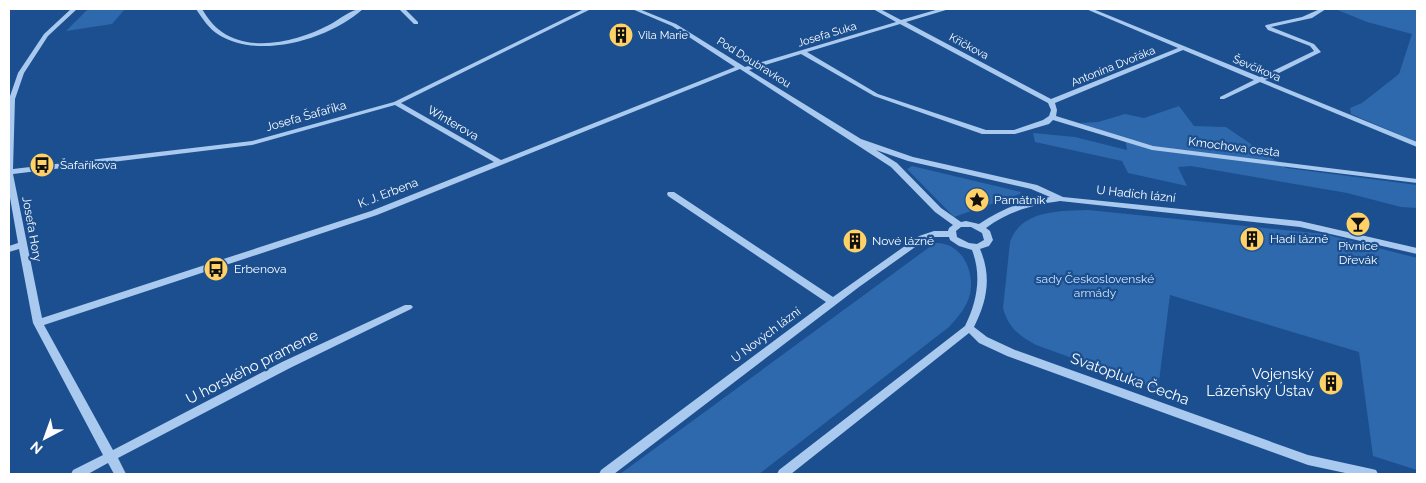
<svg xmlns="http://www.w3.org/2000/svg" width="1426" height="483" viewBox="0 0 1426 483" font-family="Raleway,sans-serif">
<style>
.green{fill:#2e69ad}
.lines{fill:none;stroke-linecap:round;stroke-linejoin:round}
.minor{fill:#a9c9ee;fill-rule:evenodd}
.labels{text-anchor:middle;stroke-width:4.5;stroke-linejoin:round;paint-order:stroke}
.far-street-label{font-size:11px;fill:#fff;stroke:#1b4f8f}
.far-poi-label{font-size:11px;fill:#fff;stroke:#1b4f8f;text-anchor:start}
.street-label{font-size:12px;fill:#fff;stroke:#1b4f8f}
.poi-label{font-size:12px;fill:#fff;stroke:#1b4f8f;text-anchor:start}
.park-label{font-size:12px;fill:#cfe3fa;stroke:#1b4f8f}
.near-street-label{font-size:15px;fill:#fff;stroke:#1b4f8f}
.near-poi-label{font-size:15px;fill:#fff;stroke:#1b4f8f;text-anchor:end}
</style>
<rect width="100%" height="100%" fill="#1b4f8f"/>
<!-- green -->
<path class="green" d="M88 9H125L112 24 66 31Z
M1335 9H1417V142L1351 114 1350 108 1362 103 1399 74 1412 34 1367 22Z
M1179 106 1194 126 1226 127 1286 168 1417 185V208L1401 207 1347 193 1191 166 1178 167 1187 186 1128 173 1122 161 1035 142 1033 133 1075 137 1127 150 1125 138 1080 123 1098 122 1125 114 1144 118Z
M912 166 1021 192 1020 194 954 217 907 169Z
M1088 210 1324 234 1417 258V470L1373 456 1359 352 1170 295 1158 389 1036 345C1019 336 1008 327 1003 308L1010 242C1021 210 1059 211 1088 210Z
M935 243C961 242 975 270 970 294 967 307 958 317 949 327L759 474H620Z"/>
<g class="lines">
<!-- minor -->
<path class="minor" d="M71 9H77L48 36 24 73 15 99 13 169 252 141 394 102 584 9H591L401 103 501 160 735 67 672 26 632 9H639L676 24 745 67 896 22 873 9H880L901 20 939 9H947L946 10 906 22 1051 99 1178 48 1086 9H1093L1260 77 1314 51 1310 46 1268 30 1265 26 1266 25 1302 17 1320 9H1326L1312 18 1271 27 1314 44 1321 52 1265 80 1417 142V147L1260 82 1224 99H1220V97L1254 80 1183 50 1055 103 1057 110 1056 116 1153 146 1417 179V183L1152 150 1053 120 1049 124 1015 134H982L874 96 801 54 749 70 861 139 913 157 1037 185 1063 197 1300 221 1417 248V254L1300 227 1060 201C1032 205 1009 211 986 228L990 231 993 240 989 246 980 249C992 277 987 301 974 327L987 337 1015 350 1308 455 1372 469 1376 470 1378 474H1350L1308 465 1007 356 979 343 969 333 791 474H777L779 470 965 326C977 302 982 276 972 250L959 246 950 240 949 237H935L925 240 859 287 614 474H599L601 470 826 302 668 196 667 194 668 192H674L833 297 919 236 934 231H948L949 228 953 225 935 212 891 167 740 69 377 215 44 325 113 450 282 362 405 305H411L413 307 411 309 290 368 118 458 126 474H114L108 463 88 474H71L73 470 103 455 33 323 19 249 9 252V246L18 243 9 192V99L18 73 44 34ZM900 24 1048 103 1051 110 1049 116 1043 120 1014 130H986L878 94 807 52ZM395 105 494 162 371 211 42 318 13 174 252 145ZM876 150 908 161 1031 189 1050 197C1024 200 1001 209 979 224L966 221 961 222 941 208 897 163ZM961 227H971L982 233 984 240 977 244 969 243 957 237 956 231Z
M196 9H202C207 17 213 26 222 32 252 53 299 41 329 25 339 20 352 8 363 9 330 39 259 60 219 35 209 29 202 18 196 9Z
M399 9H405L418 22V24H414Z"/>
</g>
<!-- icons -->
<defs>
<symbol id="building-disc" viewBox="-11 -11 22 22"><circle r="9.5" fill="#ffd166" stroke="#1b4f8f"/><path d="M-4-6H4V6H1V3H-1V6H-4ZM-2.5-4.3h1.7v1.8h-1.7ZM.8-4.3h1.7v1.8H.8ZM-2.5-1h1.7V.8h-1.7ZM.8-1h1.7V.8H.8Z" fill="#111"/></symbol>
<symbol id="bus-disc" viewBox="-11 -11 22 22"><circle r="9.5" fill="#ffd166" stroke="#1b4f8f"/><path d="M-5-6H5V4H4V6H2V4H-2V6H-4V4H-5ZM-3.5-4V0h7V-4ZM-3.5 1.2v1.5H-2V1.2ZM2 1.2v1.5H3.5V1.2Z" fill="#111"/></symbol>
<symbol id="sight-disc" viewBox="-11 -11 22 22"><circle r="9.5" fill="#ffd166" stroke="#1b4f8f"/><path d="M0-6L1.8-2.2L6-1.7L2.9 1.2L3.7 5.4L0 3.3L-3.7 5.4L-2.9 1.2L-6-1.7L-1.8-2.2Z" fill="#111"/></symbol>
<symbol id="bar-disc" viewBox="-11 -11 22 22"><circle r="9.5" fill="#ffd166" stroke="#1b4f8f"/><path d="M-6-5H6L.8 .8V4.5H3.5V6h-7V4.5H-.8V.8Z" fill="#111"/></symbol>
</defs>
<g fill-rule="evenodd">
<use href="#building-disc" x="607" y="21" width="28" height="28"/>
<use href="#bus-disc" x="28" y="151" width="28" height="28"/>
<use href="#sight-disc" x="963" y="186" width="28" height="28"/>
<use href="#bar-disc" x="1344" y="210" width="28" height="28"/>
<use href="#building-disc" x="1238" y="225" width="28" height="28"/>
<use href="#building-disc" x="841" y="227" width="28" height="28"/>
<use href="#bus-disc" x="202" y="255" width="28" height="28"/>
<use href="#building-disc" x="1317" y="369" width="28" height="28"/>
</g>
<g class="labels">
<!-- far-street labels -->
<g class="far-street-label">
<text transform="translate(827 34) rotate(-17)" y="4">Josefa Suka</text>
<text transform="translate(969 46) rotate(28)" y="4">Křičkova</text>
<text transform="translate(754 62) rotate(32)" y="4">Pod Doubravkou</text>
<text transform="translate(1113 66) rotate(-22)" y="4">Antonína Dvořáka</text>
<text transform="translate(1257 68) rotate(23)" y="4">Ševčíkova</text>
</g>
<!-- far-poi labels -->
<g class="far-poi-label">
<text x="638" y="39">Vila Marie</text>
</g>
<!-- street labels -->
<g class="street-label">
<text transform="translate(306 116) rotate(-16)" y="4">Josefa Šafaříka</text>
<text transform="translate(453 123) rotate(30)" y="4">Winterova</text>
<text transform="translate(1234 147) rotate(7)" y="4">Kmochova cesta</text>
<text transform="translate(388 193) rotate(-21)" y="4">K. J. Erbena</text>
<text transform="translate(1136 194) rotate(6)" y="4">U Hadích lázní</text>
<text transform="translate(32 229) rotate(80)" y="4">Josefa Hory</text>
<text transform="translate(766 335) rotate(-37)" y="4">U Nových lázní</text>
</g>
<!-- poi labels -->
<g class="poi-label">
<text x="60" y="169">Šafaříkova</text>
<text x="994" y="204">Památník</text>
<text x="1270" y="243">Hadí lázně</text>
<text x="872" y="245">Nové lázně</text>
<text x="1358" y="250" text-anchor="middle">Pivnice<tspan x="1358" dy="14">Dřevák</tspan></text>
<text x="234" y="273">Erbenova</text>
</g>
<!-- park labels -->
<g class="park-label">
<text x="1095" y="283">sady Československé<tspan x="1095" dy="14">armády</tspan></text>
</g>
<!-- near-street labels -->
<g class="near-street-label">
<text transform="translate(252 367) rotate(-27)" y="5">U horského pramene</text>
<text transform="translate(1130 379) rotate(20)" y="5">Svatopluka Čecha</text>
</g>
<!-- near-poi labels -->
<g class="near-poi-label">
<text x="1314" y="379">Vojenský<tspan x="1314" dy="17">Lázeňský Ústav</tspan></text>
</g>
</g>
<!-- border -->
<rect width="1426" height="483" fill="none" stroke="#ffffff" stroke-width="20"/>
<!-- north arrow -->
<g transform="translate(45 438) rotate(221)" stroke="#1b4f8f" stroke-width="4" paint-order="stroke">
<path d="M0-4L9 19L0 12L-9 19Z" fill="#ffffff"/>
<text y="-8" font-size="14" font-weight="bold" text-anchor="middle" fill="#ffffff">N</text>
</g>
</svg>
